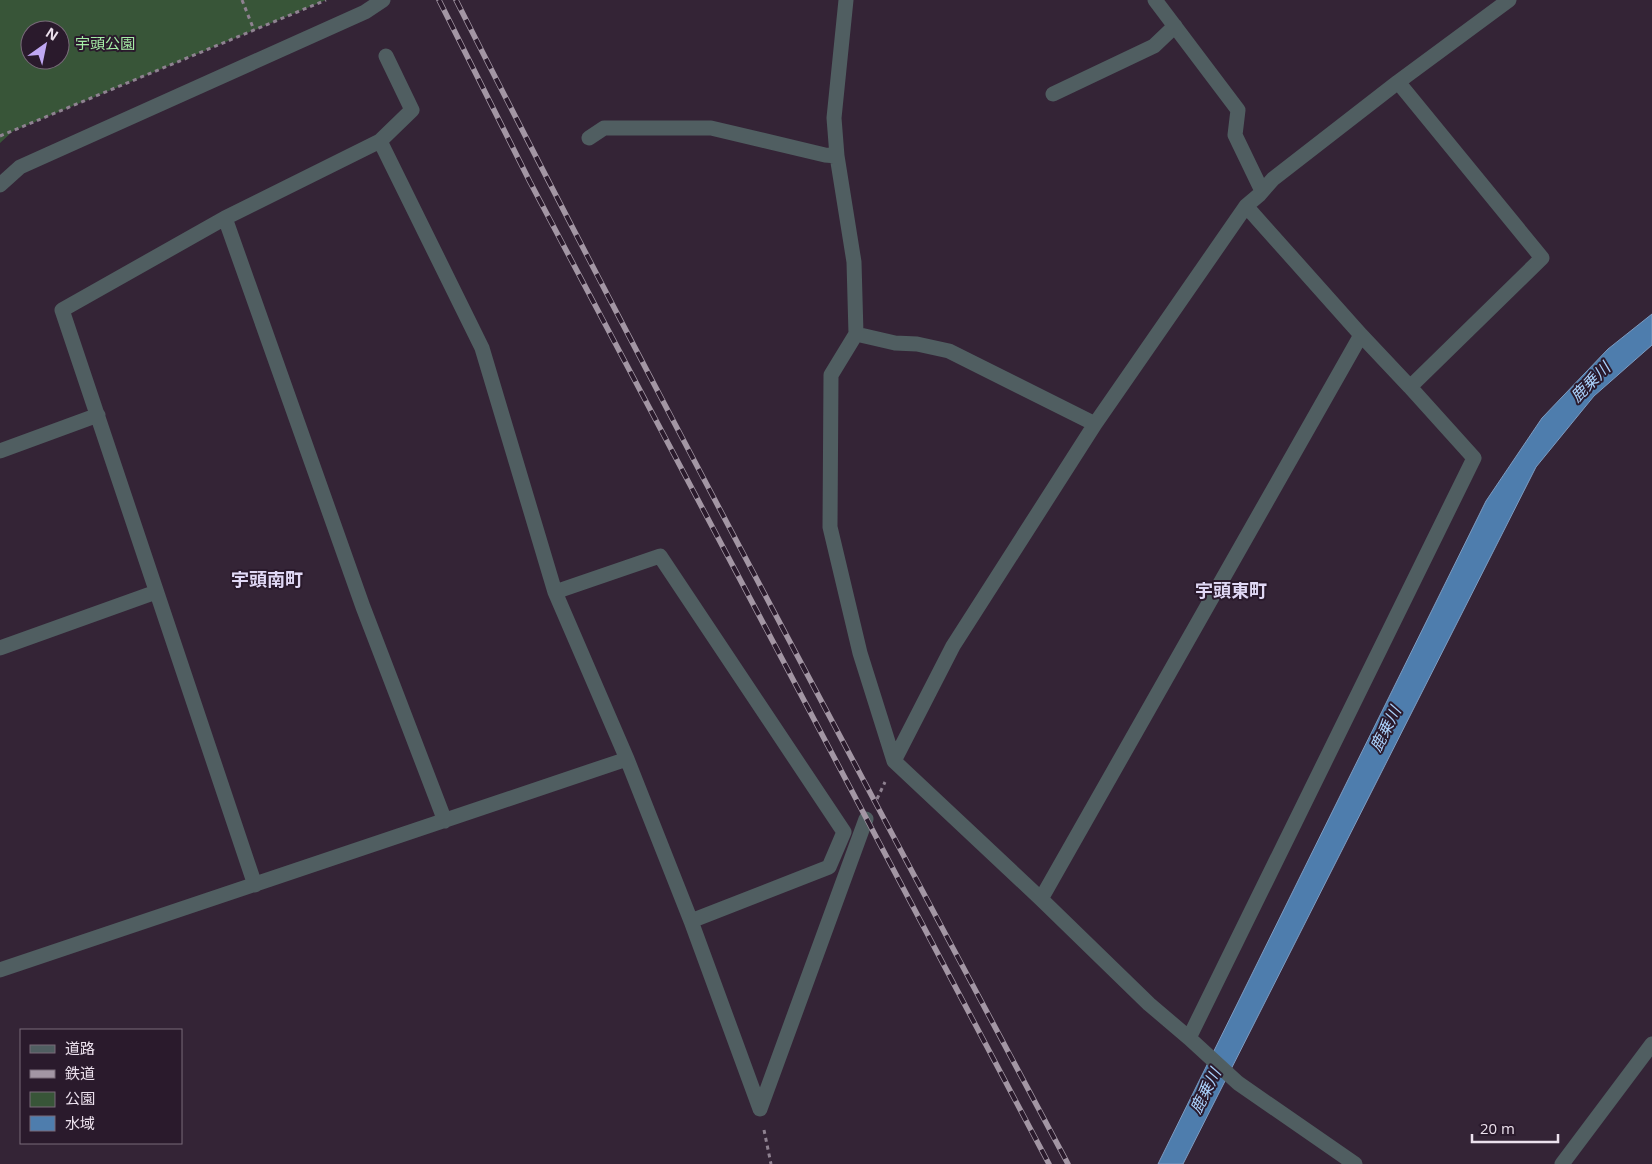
<svg xmlns="http://www.w3.org/2000/svg" width="1652" height="1164" viewBox="0 0 1652 1164" font-family="'Open Sans','Noto Sans JP',sans-serif">
<style>
.green{fill:#385538;fill-rule:evenodd}
.water{fill:#4e7dad;stroke:#7d9bc0}
.lines{fill:none;stroke-linecap:round;stroke-linejoin:round}
.path{stroke:#8f8291;stroke-width:3;stroke-dasharray:4 4;stroke-linecap:butt}
.minor{stroke:#505e61;stroke-width:15}
.rail-casing{stroke:#a396a4;stroke-width:5.5}
.rail{stroke:#2a1a2c;stroke-width:4;stroke-dasharray:11;stroke-linecap:butt}
.labels{text-anchor:middle;stroke-width:4;stroke-linejoin:round;paint-order:stroke}
.park-label{font-size:15px;fill:#a5eda6;stroke:#2a1a2c}
.water-label{font-size:16px;font-style:italic;fill:#aad1fb;stroke:#2a1a2c}
.quarter-label{font-size:18px;font-weight:bold;fill:#e0d8f5;stroke:#2a1a2c}
</style>
<rect width="100%" height="100%" fill="#342436"/>
<!-- green -->
<path class="green" d="M0 0H326L13 131 0 143ZM30 30H60V60H30Z"/>
<!-- water -->
<path class="water" d="M1652 314V345L1594 396 1536 467 1183 1164H1158L1486 501 1542 418 1608 349Z"/>
<g class="lines">
<!-- path -->
<path class="path" d="M242 0 254 30
M0 136 326 0
M877 799 885 782
M764 1130 771 1164"/>
<!-- minor -->
<path class="minor" d="M846 0 834 118 837 156 854 262 856 334 831 375 830 527 860 653 894 761 1041 899 1149 1004 1189 1038 1238 1083 1355 1164
M1155 0 1238 110 1235 135 1262 191
M1398 82 1542 258 1410 387
M1053 94 1154 46 1175 26
M589 138 604 128H711L825 155 837 156
M380 141 412 110 386 56
M0 185 20 167 365 12 383 0
M225 218 363 607 445 821
M856 334 895 343 917 344 949 351 1095 424
M0 451 98 415
M555 592 660 556 844 832 829 867 691 921
M0 648 156 592
M894 761 953 646 1095 424 1246 206 1259 195 1273 179 1398 82 1509 0
M255 885 62 310 225 218 380 141 482 348 555 592 627 759 691 921 760 1109
M1041 899 1361 335
M0 970 627 759
M1189 1038 1474 458 1410 387 1361 335 1246 206
M760 1109 866 819
M1562 1164 1652 1044"/>
<defs>
<path id="rail" d="M439 0 530 182 1049 1164
M456 0C654 391 862 777 1068 1164"/>
</defs>
<!-- rail casing -->
<use href="#rail" class="rail-casing"/>
<!-- rail -->
<use href="#rail" class="rail"/>
</g>
<g class="labels">
<!-- park labels -->
<g class="park-label">
<text x="105" y="49">宇頭公園</text>
</g>
<!-- water labels -->
<g class="water-label">
<text transform="translate(1590 382) rotate(-45)" y="6">鹿乗川</text>
<text transform="translate(1385 729) rotate(-63)" y="6">鹿乗川</text>
<text transform="translate(1205 1091) rotate(-63)" y="6">鹿乗川</text>
</g>
<!-- quarter labels -->
<g class="quarter-label">
<text x="267" y="586">宇頭南町</text>
<text x="1231" y="597">宇頭東町</text>
</g>
</g>
<!-- legend -->
<rect x="20" y="1029" width="162" height="115" fill="#2a1a2c" stroke="#786a79"/>
<rect x="30" y="1045" width="25" height="8" fill="#505e61" stroke="#786a79"/>
<text x="65" y="1054" font-size="15" fill="#ece1ed">道路</text>
<rect x="30" y="1070" width="25" height="8" fill="#a396a4" stroke="#786a79"/>
<text x="65" y="1079" font-size="15" fill="#ece1ed">鉄道</text>
<rect x="30" y="1092" width="25" height="15" fill="#385538" stroke="#786a79"/>
<text x="65" y="1104" font-size="15" fill="#ece1ed">公園</text>
<rect x="30" y="1116" width="25" height="15" fill="#4e7dad" stroke="#786a79"/>
<text x="65" y="1129" font-size="15" fill="#ece1ed">水域</text>
<!-- north arrow -->
<g transform="translate(45 45) rotate(33)"><circle r="24" fill="#2a1a2c" stroke="#786a79"/>
<path d="M0-4L9 19L0 12L-9 19Z" fill="#c0a8f3"/>
<text y="-8" font-size="14" font-weight="bold" text-anchor="middle" fill="#ece1ed">N</text>
</g>
<!-- scale -->
<path d="M1472 1134v8h86v-8" fill="none" stroke="#ece1ed" stroke-width="2.5"/>
<text x="1480" y="1134" font-size="15" fill="#ece1ed" stroke="#2a1a2c" stroke-width="4" paint-order="stroke">20 m</text>
</svg>
